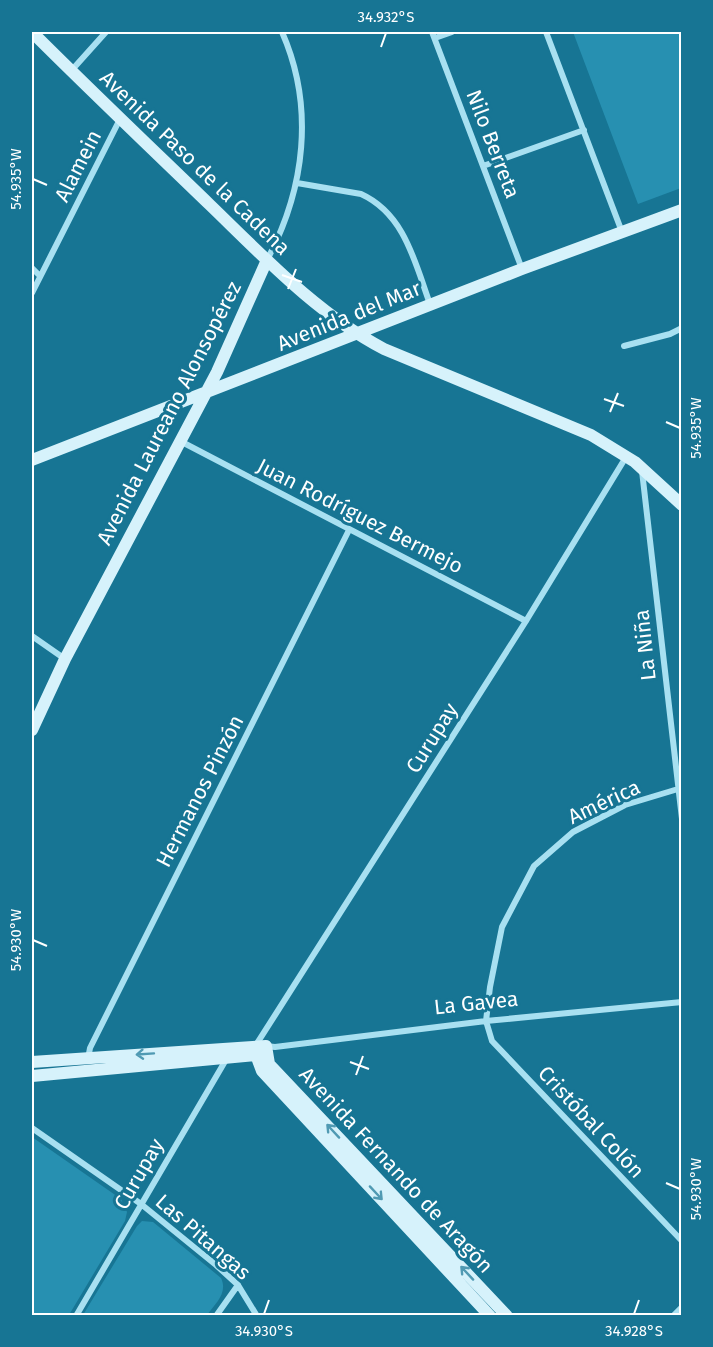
<svg xmlns="http://www.w3.org/2000/svg" width="713" height="1347" viewBox="0 0 713 1347" font-family="'Fira Sans',sans-serif">
<style>
.green{fill:#2790b1}
.lines{fill:none;stroke-linecap:round;stroke-linejoin:round}
.street{stroke:#a8e0f1;stroke-width:6}
.secondary{stroke:#d6f2fb;stroke-width:12}
.oneway{stroke:#509ab3}
.ticks{fill:none;stroke:#fff;stroke-width:2}
.labels{text-anchor:middle;stroke-width:6;stroke-linejoin:round;paint-order:stroke}
.street-label{font-size:21px;fill:#fff;stroke:#177594}
.neatline{fill:none;stroke:#fff;stroke-width:2}
.ticks-label{font-size:15px;text-anchor:middle;fill:#fff}
</style>
<rect width="100%" height="100%" fill="#177594"/>
<!-- green -->
<path class="green" d="M573 32H681V188L638 204Z
M32 1137 121 1199 127 1212 125 1221 69 1315H32Z
M142 1221 153 1222 221 1278C228 1293 216 1303 207 1315H83L137 1226Z"/>
<g class="lines">
<!-- street -->
<path class="street" d="M432 32 522 269
M546 32 622 232
M435 38 452 32
M71 71 106 32
M483 166 584 130
M297 183 361 194C405 214 415 263 430 304
M267 260C305 189 315 107 282 32
M32 268 40 276
M32 293 120 119
M624 346 670 334 682 328
M180 441 526 621
M642 471 682 819
M32 636 65 659
M682 791 678 789 625 805 573 832 534 866 502 927 490 987 486 1021 492 1041 682 1241
M256 1045 526 621 626 457
M266 1046 275 1047 486 1021 682 1002
M88 1059 90 1048 349 530
M32 1128 141 1204 216 1265 238 1285 257 1316
M76 1316 227 1058
M216 1316 238 1285
M673 1316 682 1307"/>
<!-- secondary -->
<path class="secondary" d="M32 32C90 90 150 147 209 204 263 256 317 314 384 349L591 435 635 462 682 505
M32 460 522 269 682 210
M32 730 65 659 217 372 267 260
M32 1062 266 1046 269 1064 507 1316
M32 1076 256 1055 262 1071 490 1316"/>
</g>
<!-- one-way arrows -->
<defs><path id="oneway-shaft" d="M-6 0H5M1.5-3L5.5 0L1.5 3" fill="none" stroke-width="1.6" stroke-linecap="round" stroke-linejoin="round" transform="scale(1.5)"/></defs>
<g class="oneway">
<use href="#oneway-shaft" transform="translate(145 1054) rotate(176)"/>
<use href="#oneway-shaft" transform="translate(333 1131) rotate(-133)"/>
<use href="#oneway-shaft" transform="translate(376 1193) rotate(47)"/>
<use href="#oneway-shaft" transform="translate(467 1273) rotate(-133)"/>
</g>
<!-- ticks -->
<path class="ticks" d="M381 47 386 33M33 179 47 185M282 275 302 282M288 289 296 269M604 399 624 406M610 412 618 393M666 422 680 428M33 940 47 946M350 1062 369 1069M356 1075 363 1056M666 1183 680 1189M264 1314 269 1300M634 1314 639 1300"/>
<g class="labels">
<!-- street labels -->
<g class="street-label">
<text transform="translate(493 144) rotate(69)" y="7">Nilo Berreta</text>
<text transform="translate(195 163) rotate(44)" y="7">Avenida Paso de la Cadena</text>
<text transform="translate(78 166) rotate(-63)" y="7">Alamein</text>
<text transform="translate(349 316) rotate(-22)" y="7">Avenida del Mar</text>
<text transform="translate(169 413) rotate(-63)" y="7">Avenida Laureano Alonsopérez</text>
<text transform="translate(360 516) rotate(27)" y="7">Juan Rodríguez Bermejo</text>
<text transform="translate(645 645) rotate(-96)" y="7">La Niña</text>
<text transform="translate(432 738) rotate(-58)" y="7">Curupay</text>
<text transform="translate(200 791) rotate(-63)" y="7">Hermanos Pinzón</text>
<text transform="translate(604 802) rotate(-25)" y="7">América</text>
<text transform="translate(476 1003) rotate(-6)" y="7">La Gavea</text>
<text transform="translate(591 1122) rotate(47)" y="7">Cristóbal Colón</text>
<text transform="translate(396 1170) rotate(47)" y="7">Avenida Fernando de Aragón</text>
<text transform="translate(139 1174) rotate(-60)" y="7">Curupay</text>
<text transform="translate(203 1237) rotate(41)" y="7">Las Pitangas</text>
</g>
</g>
<!-- border -->
<rect width="713" height="1347" fill="none" stroke="#177594" stroke-width="66"/>
<rect x="33" y="33" width="647" height="1281" class="neatline"/>
<g class="ticks-label">
<text x="386" y="22">34.932°S</text>
<text transform="translate(16 179) rotate(-90)" y="5">54.935°W</text>
<text transform="translate(696 428) rotate(-90)" y="5">54.935°W</text>
<text transform="translate(16 940) rotate(-90)" y="5">54.930°W</text>
<text transform="translate(696 1189) rotate(-90)" y="5">54.930°W</text>
<text x="264" y="1336">34.930°S</text>
<text x="634" y="1336">34.928°S</text>
</g>
</svg>
